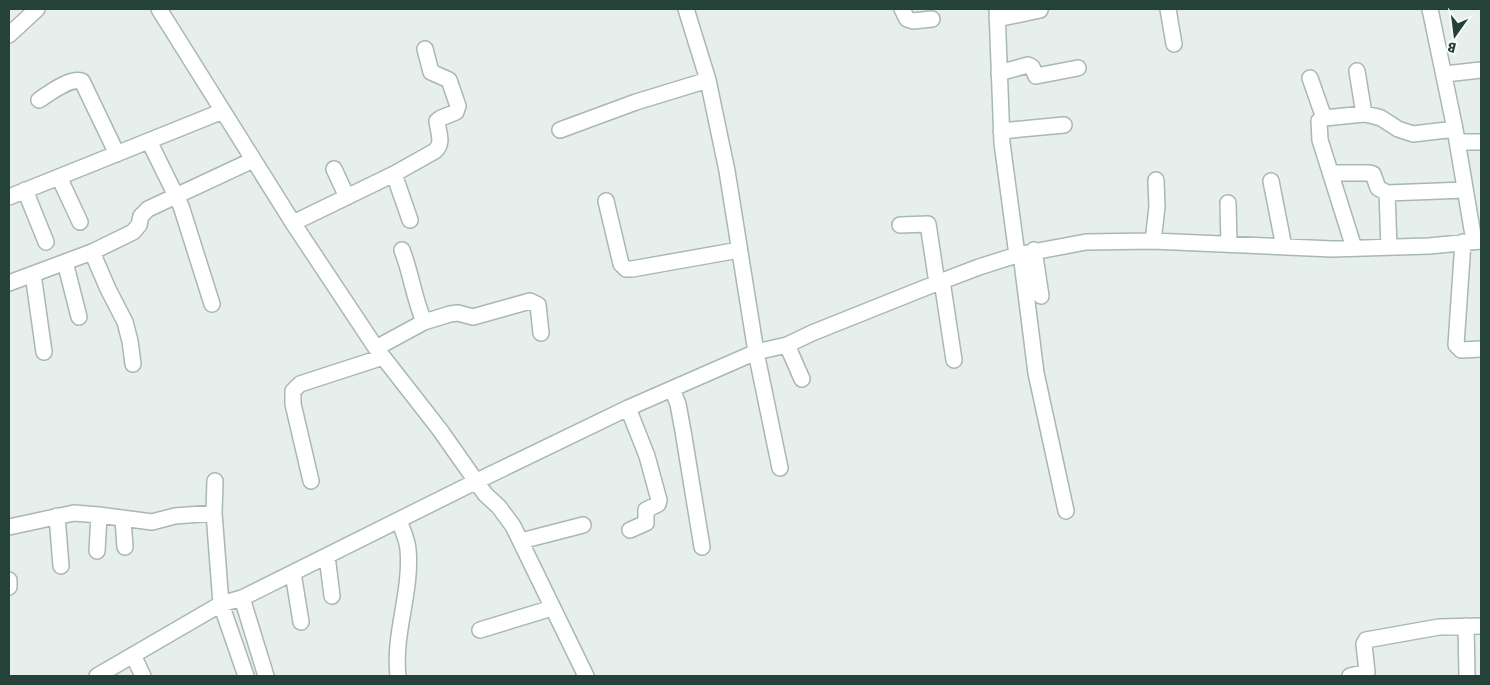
<svg xmlns="http://www.w3.org/2000/svg" width="1490" height="685" viewBox="0 0 1490 685" font-family="'Fira Sans Condensed',sans-serif">
<style>
.lines{fill:none;stroke-linecap:round;stroke-linejoin:round}
.minor-casing{stroke:#a8b8b2;stroke-width:18}
.minor{stroke:#fff;stroke-width:15}
</style>
<rect width="100%" height="100%" fill="#e6efeb"/>
<g class="lines">
<defs>
<path id="minor" d="M159 9 293 223 376 348 440 430 485 494 499 507 513 526 586 676
M686 9 708 80 727 171 756 352 780 468
M902 9 907 19 913 21 932 19
M997 9 1002 143 1017 255
M1168 9 1174 44
M1430 9 1455 129 1474 241
M997 19 1040 10
M9 35 37 9
M1357 71 1364 114
M999 73 1028 65 1032 67 1036 76 1078 68
M1445 74 1481 70
M1310 78 1324 118
M39 100C50 93 68 78 82 81L117 154
M560 130 636 102 708 80
M1001 131 1064 125
M149 141 181 206 212 304
M1457 142H1481
M334 169 347 197
M1332 173H1370L1373 174 1378 188 1387 193 1465 190
M394 174 410 220
M59 177 80 222
M1271 181 1284 247
M25 190 46 242
M1387 193 1389 247
M9 197 223 111
M606 201 621 264 626 269H632L739 250
M1228 203 1229 244
M293 223 394 174 435 151C444 143 438 132 437 121L441 118 456 112 458 106 449 80 431 72 425 49
M900 225 928 224 937 283
M1153 241 1157 207 1156 180
M1463 242 1456 345 1461 350 1481 349
M1354 248 1320 140 1319 121 1324 118 1364 114 1374 116 1381 118 1398 129 1413 134 1455 129
M402 250C411 273 414 298 424 322
M1034 250 1041 296
M92 252 108 289 125 322 130 341 133 364
M1021 254 1036 373 1066 511
M65 262 79 317
M33 274 44 352
M942 281 954 360
M9 283 92 252 133 232 139 225 141 216 148 209 253 160
M787 345 802 379
M376 348 424 322 450 314 458 313 473 317 530 301 538 305 541 333
M672 389 678 404 683 431 702 547
M628 408 647 456 659 500 658 504 646 510V523L630 530
M311 481 293 404V391L300 384 383 357
M214 513 215 481
M57 516 61 566
M123 519 125 547
M9 527 74 513 99 515 152 522 175 516 214 513 221 604 246 676
M521 541 583 525
M97 551 99 515
M327 556 332 596
M293 573 301 622
M9 580V587
M242 598 266 676
M1466 626 1467 676
M480 630 552 608
M133 655 143 676
M97 676 221 604 242 598 477 481 628 408 756 352 787 345 812 333 937 283 979 267 1017 255 1086 242 1153 241 1332 249 1429 246 1481 241
M398 676C393 634 412 592 408 549 407 539 402 529 399 520
M1350 676 1367 672 1364 644 1366 640 1439 627 1481 626"/>
</defs>
<!-- minor casing -->
<use href="#minor" class="minor-casing"/>
<!-- minor -->
<use href="#minor" class="minor"/>
</g>
<!-- border -->
<rect width="1490" height="685" fill="none" stroke="#24423a" stroke-width="20"/>
<!-- north arrow -->
<g transform="translate(1455 35) rotate(194)" stroke="#f7fbf9" stroke-width="4" paint-order="stroke">
<path d="M0-4L9 19L0 12L-9 19Z" fill="#24423a"/>
<text y="-8" font-size="14" font-weight="bold" text-anchor="middle" fill="#24423a">B</text>
</g>
</svg>
